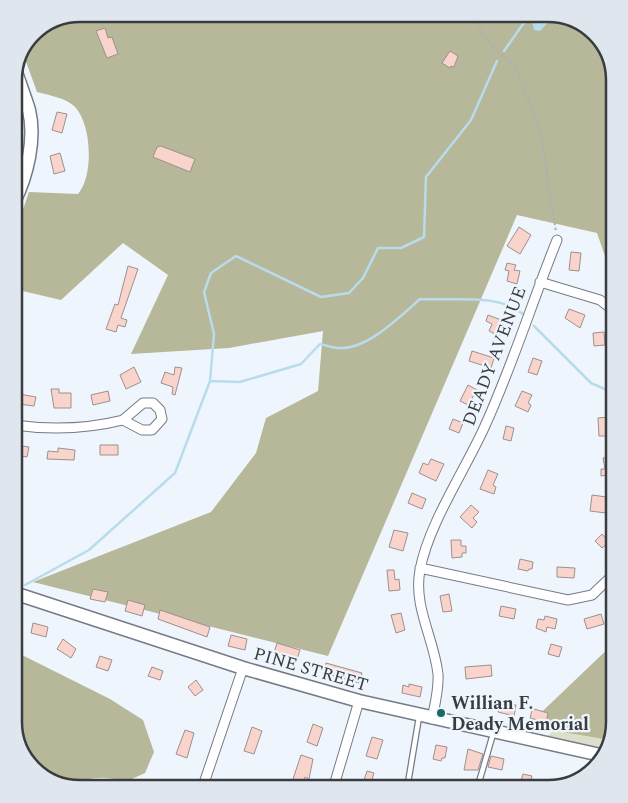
<svg xmlns="http://www.w3.org/2000/svg" width="628" height="803" viewBox="0 0 628 803" font-family="Spectral,serif">
<style>
.green{fill:#dddfca}
.forest{fill:#b6b899}
.water{fill:#b8dcec}
.lines{fill:none;stroke-linecap:round;stroke-linejoin:round}
.stream{stroke:#b8dcec;stroke-width:2.5}
.building{fill:#f9d4cc;stroke:#9d908d}
.lane-casing{stroke:#757b85;stroke-width:7}
.street-casing{stroke:#757b85;stroke-width:11}
.secondary-casing{stroke:#757b85;stroke-width:15}
.path{stroke:#abb0b7;stroke-width:2;stroke-dasharray:2.5 2.5;stroke-linecap:butt}
.lane{stroke:#fff;stroke-width:4.5}
.street{stroke:#fff;stroke-width:9}
.secondary{stroke:#fff;stroke-width:12}
.poi-dot{fill:#1d6966;stroke:#eff5fd;stroke-width:2}
.labels{text-anchor:middle;stroke-width:4.5;stroke-linejoin:round;paint-order:stroke}
.street-label{font-size:18px;fill:#393c40;stroke:#eff5fd}
.poi-label{font-size:18px;font-weight:bold;fill:#393c40;stroke:#eff5fd;text-anchor:start}
.rim{fill:none;stroke:#393c40;stroke-width:2.5}
</style>
<rect width="100%" height="100%" fill="#eff5fd"/>
<!-- green -->
<path class="green" d="M614 664V722L607 749 548 736Z"/>
<!-- forest -->
<path class="forest" d="M81 14H551L581 23 603 44 614 81V282L597 233 517 215 328 656 33 582 211 512 256 453 266 418 318 391 323 331 229 348 131 354 168 275 123 243 61 300 14 289V235L29 192 78 194C94 176 92 123 74 106 65 98 49 95 37 92L24 56 36 31Z
M14 102 20 119 22 143 14 167Z
M614 643V722L610 740 527 726Z
M14 651 110 699 143 720 154 752 145 773 125 782C104 775 88 777 68 787 62 785 52 783 46 780 5 752 14 694 14 651Z"/>
<!-- water -->
<path class="water" d="M531 14 555 15 540 31 534 30Z"/>
<g class="lines">
<!-- stream -->
<path class="stream" d="M504 51 530 14
M534 326 591 383 614 393
M210 381 240 382 301 364 320 344C326 345 332 348 339 348 367 350 401 316 420 299 452 301 498 293 523 314
M25 585 89 550 175 473 210 381 214 334 204 292 211 273 236 256 321 297 349 293 363 278 378 248H401L424 237 426 177 471 120 497 61"/>
</g>
<!-- building -->
<path class="building" d="M105 28 108 38 112 37 118 54 107 58 96 31Z
M450 51 458 56 454 67 451 66 450 68 442 63Z
M57 112 67 114 62 133 52 130Z
M161 146 195 159 190 172 153 157 157 147Z
M60 153 65 171 54 174 50 156Z
M519 227 531 235 520 254 507 246Z
M571 252 581 253 579 271 569 270Z
M507 263 516 265 514 270 520 271 517 284 507 281 509 271 505 270Z
M128 266 138 269 121 318 127 320 125 327 118 325 116 332 106 329 115 304 118 305Z
M569 309 585 315 580 328 565 318Z
M488 315 504 321 499 336 489 331 492 324 486 321Z
M604 332 605 345 594 346 593 333Z
M472 351 494 358 491 368 469 361Z
M533 358 542 361 537 375 528 372Z
M134 367 141 382 126 389 120 375Z
M175 367 182 368 175 395 172 394 173 387 161 383 165 372 174 375Z
M468 385 477 390 468 405 460 401Z
M51 389H59V393H71V408H54Z
M108 391 110 401 93 405 91 395Z
M522 391 532 395 528 403 531 405 528 412 515 406Z
M19 394 36 397 34 406 18 404Z
M609 417 610 436H599L598 418Z
M453 419 463 423 459 433 449 429Z
M506 426 514 428 511 441 503 439Z
M14 445 29 447 27 457 14 455Z
M100 445H118V455H100Z
M58 448 75 450 74 460 47 459 48 451 58 452Z
M613 457 614 474 601 476V469H605L603 458Z
M431 459 444 464 436 481 419 473 423 463 428 465Z
M488 470 498 474 493 485 496 487 494 494 480 489Z
M412 493 426 499 422 509 408 503Z
M592 495 614 498V514L590 511Z
M471 505 479 512 473 518 477 522 472 528 460 517Z
M394 530 408 533 403 551 389 547Z
M602 534 609 542 602 548 595 541Z
M451 540H461V546H466V553H462V557L452 558Z
M520 559 533 562 532 569H529L528 571 518 569Z
M557 567 575 568 574 578 557 577Z
M387 570H394L395 580 399 579 400 590 389 591Z
M93 589 108 592 105 602 90 599Z
M449 594 452 611 443 612 440 596Z
M128 600 145 605 142 616 125 611Z
M501 606 516 609 514 619 499 616Z
M160 610 210 627 207 637 158 619Z
M401 613 405 630 396 633 391 615Z
M601 614 604 624 587 629 584 619Z
M545 616 557 619 555 629 547 627 546 632 536 628 538 619 544 620Z
M33 623 48 627 46 637 31 633Z
M231 635 247 639 245 650 228 646Z
M63 639 76 649 71 658 57 649Z
M277 643 300 650 297 659 274 653Z
M551 644 562 647 559 657 548 654Z
M100 656 112 660 108 671 96 667Z
M326 663 362 673 359 683 323 673Z
M491 665 492 676 466 679 465 667Z
M152 667 163 671 160 680 148 676Z
M196 680 203 690 195 696 188 687Z
M409 684 422 687 420 697 402 693 403 685 409 687Z
M500 702 516 705 514 716 498 712Z
M534 709 548 713 546 722 530 718 532 710Z
M313 724 323 728 317 746 307 742Z
M252 727 262 731 254 754 244 751Z
M185 730 194 733 187 758 176 754Z
M372 737 383 740 377 759 366 756Z
M436 745 447 747 445 758H442L441 761 433 759Z
M468 749 483 754 478 770H464Z
M301 755 313 759 309 779 305 777 302 786 292 782Z
M491 756 504 759 502 770 488 767Z
M367 771 374 773 369 789H361Z
M523 774 532 776 529 787 520 784Z"/>
<g class="lines">
<defs>
<path id="lane" d="M407 789 419 717
M477 789 493 734"/>
<path id="street" d="M540 282 600 300 614 311
M143 403H153L160 410 162 419 152 430H142L123 420Z
M14 425C50 430 87 429 123 420
M420 568 568 600 592 595 614 574
M432 719C435 704 439 689 438 674 434 638 413 607 420 570 428 525 465 470 484 428 512 367 532 302 557 240
M202 789 243 668
M333 789 359 701"/>
<path id="secondary" d="M14 202C27 176 36 139 29 110 25 97 20 84 16 72
M14 593 243 668 359 701 605 756"/>
</defs>
<!-- lane casing -->
<use href="#lane" class="lane-casing"/>
<!-- street casing -->
<use href="#street" class="street-casing"/>
<!-- secondary casing -->
<use href="#secondary" class="secondary-casing"/>
<!-- path -->
<path class="path" d="M475 14 482 33 498 52 516 66 541 136 556 232"/>
<!-- lane -->
<use href="#lane" class="lane"/>
<!-- street -->
<use href="#street" class="street"/>
<!-- secondary -->
<use href="#secondary" class="secondary"/>
</g>
<!-- markers -->
<circle class="poi-dot" cx="441" cy="713" r="5"/>
<g class="labels">
<!-- street labels -->
<g class="street-label">
<text transform="translate(494 356) rotate(-69)" y="6">DEADY AVENUE</text>
<text transform="translate(311 669) rotate(16)" y="6">PINE STREET</text>
</g>
<!-- poi labels -->
<g class="poi-label">
<text x="451" y="709">Willian F.<tspan x="451" dy="21">Deady Memorial</tspan></text>
</g>
</g>
<!-- crop -->
<path d="M0 0H628V803H0ZM80 22H548A58 58 0 0 1 606 80V722A58 58 0 0 1 548 780H80A58 58 0 0 1 22 722V80A58 58 0 0 1 80 22Z" fill="#e0e6ee" fill-rule="evenodd"/>
<path class="rim" d="M80 22H548A58 58 0 0 1 606 80V722A58 58 0 0 1 548 780H80A58 58 0 0 1 22 722V80A58 58 0 0 1 80 22Z"/>
</svg>
